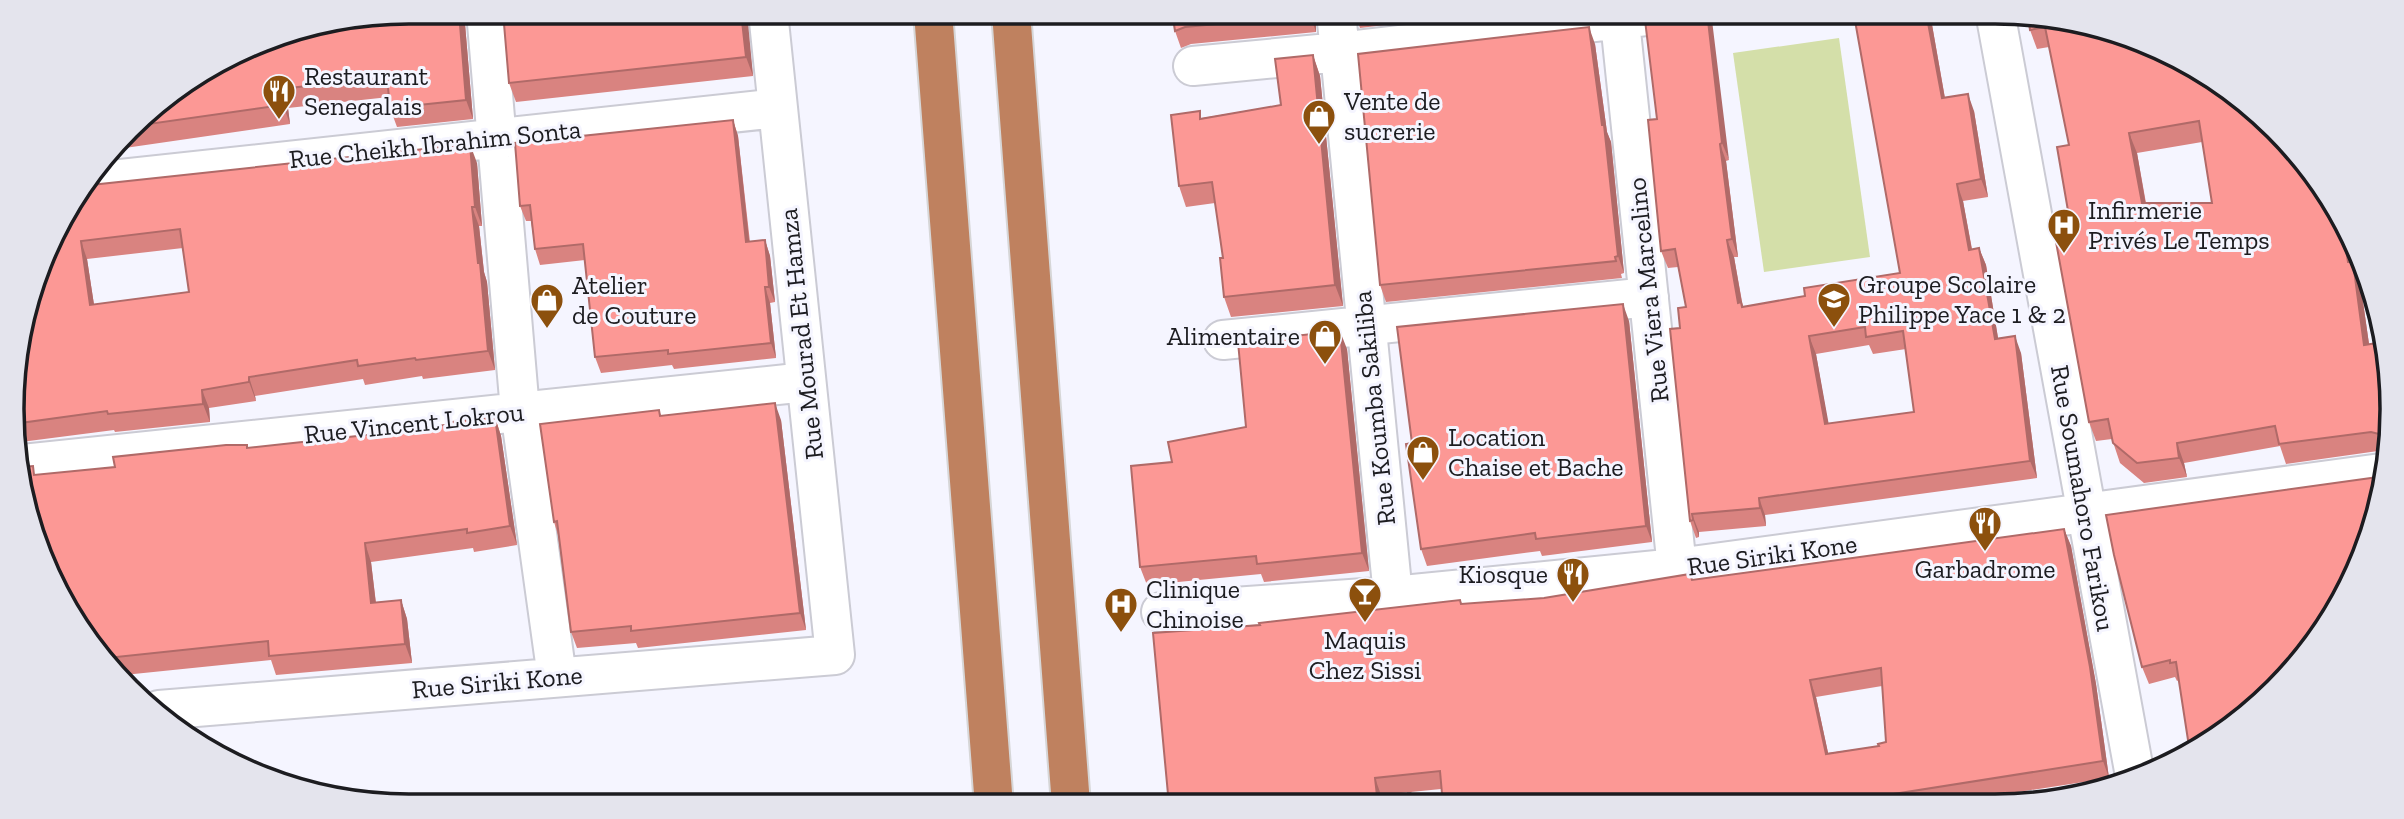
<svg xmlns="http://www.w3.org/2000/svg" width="2404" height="819" viewBox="0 0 2404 819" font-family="'Zilla Slab',serif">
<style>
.green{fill:#d4dfa9}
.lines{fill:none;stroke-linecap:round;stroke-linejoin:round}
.minor-casing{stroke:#cbcbd4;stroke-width:42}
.highway-casing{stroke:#d6d6d7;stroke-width:42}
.path{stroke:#8d8d94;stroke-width:4.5;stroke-dasharray:5 3.5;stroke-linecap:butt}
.minor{stroke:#fff;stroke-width:38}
.highway{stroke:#bf815f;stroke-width:38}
.wall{fill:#d98380;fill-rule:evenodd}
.shaded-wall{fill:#b06a68}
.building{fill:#fc9895;stroke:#b06a68;stroke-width:2;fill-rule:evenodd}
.labels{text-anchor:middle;stroke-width:6;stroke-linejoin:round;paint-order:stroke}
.poi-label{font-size:26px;fill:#1c1c20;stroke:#f5f5ff;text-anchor:start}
.street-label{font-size:26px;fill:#1c1c20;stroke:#f5f5ff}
.rim{fill:none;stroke:#1c1c20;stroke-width:3.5}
</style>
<rect width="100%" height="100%" fill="#f5f5ff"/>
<!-- green -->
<path class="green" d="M1839 38 1870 257 1764 272 1733 53Z"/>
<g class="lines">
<defs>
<path id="minor" d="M486 12 520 411 557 677
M1336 12 1393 596
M1619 12 1677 568
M1995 12 2135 776
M1193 66 1340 52 1682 12
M93 182 778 108
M1223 340 1649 297
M23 464 806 382
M1161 612 1393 596 1677 568 2381 473
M159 710 835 655 768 12"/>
<path id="highway" d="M933 12 994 806
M1011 12 1071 805"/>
</defs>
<!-- minor casing -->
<use href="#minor" class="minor-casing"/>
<!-- highway casing -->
<use href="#highway" class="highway-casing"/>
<!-- path -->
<path class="path" d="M1409 789 1410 805"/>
<!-- minor -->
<use href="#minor" class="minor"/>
<!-- highway -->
<use href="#highway" class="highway"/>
</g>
<!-- wall -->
<path class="wall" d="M464 12 473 119 397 127 390 108 389 97 288 108 290 124 118 149 147 111Z
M626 12 627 18 746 14 753 76 516 102 509 83Z
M1172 12H1316V32L1191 44 1181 48 1175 31Z
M1354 12H1492L1360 28Z
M1868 12H1928L1931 19 1945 98 1974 111 1988 197 1963 201 1972 249 1979 248 1986 265 1998 338 2021 353 2037 478 1765 515 1766 526 1699 532V537L1696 538 1690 521 1680 328 1686 307 1678 267 1668 268 1661 251 1657 119 1678 16 1729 160 1726 161 1738 257H1734L1743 307 1805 296 1900 273ZM1869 345 1873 354 1906 349 1914 412 1828 424 1816 354Z
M2028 17 2097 26 2338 211 2349 242 2352 262 2360 281 2369 344 2388 357 2382 452 2378 451 2286 464 2280 446 2184 463 2187 477 2144 483 2120 463 2112 439 2096 441 2089 422 2071 228 2069 145 2049 47 2037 49 2030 30ZM2202 142 2212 203H2146L2137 153Z
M1595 44 1607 132 1611 142 1624 273 1621 274 1622 278 1386 302 1380 285Z
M1313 55 1320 76 1343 306 1231 317 1224 297 1223 258 1215 203 1186 207 1179 186 1202 118 1281 105Z
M733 120 738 136 750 242 765 240 770 256 775 302 770 303 776 358 674 369 672 365 601 373 595 357 585 260 540 265 535 249 531 221H526L520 206Z
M477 163 482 226H479L484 272 487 282 495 370 423 379 422 376 365 385 363 379 255 396 256 401 209 408 210 422 115 432 114 430 21 442 16 358 53 233ZM183 248 189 292 94 305 87 259Z
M1629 321 1652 542 1542 556 1540 551 1427 566 1421 549 1412 443Z
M1347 349 1369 571 1264 582 1261 574 1147 585 1140 567 1172 462 1246 427Z
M659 410 661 416 781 420 806 630 638 648 636 643 577 648 571 632 558 535 554 522Z
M495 417 501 436 517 545 474 552 473 548 371 562 376 603 401 600 407 619 412 663 276 675 271 660 124 675 79 631 36 475 115 467 247 448 394 432Z
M2378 477 2179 680 2177 681 2175 677 2149 684 2142 667Z
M2064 529 2071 546 2096 684 2109 778 1947 803 1443 805 1441 789 1381 795 1260 625 1460 600 1462 604 1544 598 1693 580ZM1882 686 1886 742 1879 746 1828 753 1816 697Z"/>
<!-- shaded-wall -->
<path class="shaded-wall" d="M459 12H464L473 119 466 100Z
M621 12H626L629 37 622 19Z
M741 12H747L753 76 746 57Z
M1310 12H1316V32L1310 15Z
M1707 12H1711L1729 160 1722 143Z
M1926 12H1928L1931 19 1948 116 1942 98Z
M1589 27 1595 44 1607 132 1611 142 1624 273 1618 256Z
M1313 55 1320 76 1343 306 1335 285Z
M281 89 288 108 290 124 283 105Z
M1968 94 1974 111 1988 197 1981 179Z
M733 120 738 136 751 258 746 242Z
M2129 133 2137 153 2149 223 2142 203Z
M470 144 477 163 482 226 475 207Z
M1720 144 1726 161 1738 257 1732 239Z
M1957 184 1963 201 1975 267 1969 250Z
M472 207 479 226 484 272 487 282 495 370 488 351Z
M2341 220 2349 242 2355 282 2348 262Z
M765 240 770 256 775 302 769 287Z
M1727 240 1734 257 1742 303 1748 320 1738 303Z
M81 241 87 259 97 324 90 305Z
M1979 248 1986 265 2001 356 1995 339Z
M2353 262 2360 281 2372 365 2364 345Z
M765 287 770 303 776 358 771 343Z
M1623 304 1629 321 1652 542 1646 526Z
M1340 331 1347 349 1369 571 1362 553Z
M1809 336 1816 354 1832 442 1825 424Z
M2015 336 2021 353 2037 478 2030 461Z
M249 377 255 396 256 401 249 382Z
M202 390 209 408 210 422 203 404Z
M775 403 781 420 806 630 800 613Z
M495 417 501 436 517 545 510 526Z
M2177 443 2184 463 2187 477 2179 458Z
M1759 498 1765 515 1766 526 1760 508Z
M1692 514 1699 532V537L1693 520Z
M2064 529 2071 546 2096 684 2109 778 2103 761Z
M365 543 371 562 378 622 371 603Z
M401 600 407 619 412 663 405 644Z
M1810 680 1816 697 1832 771 1826 754Z
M1375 778 1381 795 1382 805H1378Z"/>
<!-- building -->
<path class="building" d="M410 12H459L466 100 390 108 387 77 281 89 283 105 135 126 147 111 258 42Z
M503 12H621L622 19 685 12H741L746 57 509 83Z
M1172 12H1310V15L1185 27 1175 31Z
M1688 12H1707L1722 143 1720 144 1732 239 1727 240 1738 303 1741 302 1742 307 1805 296 1804 288 1900 273 1854 15 1868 12H1926L1942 98 1968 94 1981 179 1957 184 1969 250 1979 248 1995 339 2015 336 2030 461 1759 498 1760 508 1692 514 1693 520 1690 521 1670 329 1680 328 1678 308 1686 307 1675 249 1661 251 1648 120 1657 119 1645 20 1678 16ZM1865 327 1866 337 1903 331 1914 412 1825 424 1809 336Z
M2028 17 2097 26 2236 94 2338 211 2341 220 2348 262H2353L2364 345 2383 342 2388 357 2383 435 2371 432 2279 444 2275 426 2177 443 2179 458 2137 463 2113 443 2108 419 2089 422 2054 231 2071 228 2057 147 2069 145 2045 27 2030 30ZM2199 121 2212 203H2142L2129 133Z
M1589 27 1602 125H1604L1618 256 1615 257 1616 261 1380 285 1358 54Z
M1313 55 1335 285 1224 297 1220 258H1223L1212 182 1179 186 1171 115 1200 111V119L1281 105 1275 59Z
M733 120 746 242 765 240 769 287H765L771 343 668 354V350L595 357 583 244 535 249 530 205 520 206 515 143Z
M470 144 475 207H472L478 263H480L488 351 416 360 415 358 358 366 357 360 249 377V382L202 390 203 404 108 414 107 411 20 423 16 358 53 233 91 185ZM180 229 189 292 90 305 81 241Z
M1623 304 1646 526 1536 539 1535 533 1421 549 1406 444 1412 443 1397 327Z
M1340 331 1362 553 1257 564 1256 556 1140 567 1131 466 1172 462 1168 442 1246 427 1238 342Z
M775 403 800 613 631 631V626L571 632 557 521 554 522 540 424 659 410 660 416Z
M495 417 510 526 467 533V529L365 543 371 603 401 600 405 644 269 656 268 641 107 658 79 631 26 512 23 467 33 466 34 475 115 467 113 457 226 445H247V448L394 432 452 424 451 422Z
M2381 475 2378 512 2338 608 2257 708 2190 753 2176 662 2170 663V660L2142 667 2114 555 2106 515 2378 477Z
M2064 529 2090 667 2103 761 1830 804H1780V802L1768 804 1443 805 1440 771 1375 778 1378 805H1169L1153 633 1260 625 1259 623 1460 600 1461 604 1544 598 1690 574 1692 580ZM1881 668 1886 742 1878 744 1879 746 1826 754 1810 680Z"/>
<!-- icons -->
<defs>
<symbol id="restaurant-pin" viewBox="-11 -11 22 30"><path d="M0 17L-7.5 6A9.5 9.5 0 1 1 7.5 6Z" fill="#8c500d" stroke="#f5f5ff"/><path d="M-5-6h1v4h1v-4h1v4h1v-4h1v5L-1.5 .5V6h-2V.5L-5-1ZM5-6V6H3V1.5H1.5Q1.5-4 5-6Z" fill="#fff"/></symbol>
<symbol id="shop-pin" viewBox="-11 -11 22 30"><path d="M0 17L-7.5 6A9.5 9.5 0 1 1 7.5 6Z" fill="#8c500d" stroke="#f5f5ff"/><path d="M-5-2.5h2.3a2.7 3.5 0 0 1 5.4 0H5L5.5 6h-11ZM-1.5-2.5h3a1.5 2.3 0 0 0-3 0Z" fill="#fff"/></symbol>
<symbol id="hospital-pin" viewBox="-11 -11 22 30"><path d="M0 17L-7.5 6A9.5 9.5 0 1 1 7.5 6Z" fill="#8c500d" stroke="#f5f5ff"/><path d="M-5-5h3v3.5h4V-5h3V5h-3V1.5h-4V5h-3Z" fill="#fff"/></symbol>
<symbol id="school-pin" viewBox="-11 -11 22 30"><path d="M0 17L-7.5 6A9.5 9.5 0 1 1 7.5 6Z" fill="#8c500d" stroke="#f5f5ff"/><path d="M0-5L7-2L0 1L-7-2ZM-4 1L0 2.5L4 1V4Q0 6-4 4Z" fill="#fff"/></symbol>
<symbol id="bar-pin" viewBox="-11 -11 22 30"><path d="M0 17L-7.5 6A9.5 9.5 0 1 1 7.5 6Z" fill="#8c500d" stroke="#f5f5ff"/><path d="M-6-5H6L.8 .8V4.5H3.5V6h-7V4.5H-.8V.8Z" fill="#fff"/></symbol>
</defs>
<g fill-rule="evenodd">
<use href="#restaurant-pin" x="260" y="72" width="38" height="52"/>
<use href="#shop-pin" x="1300" y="97" width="38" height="52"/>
<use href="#hospital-pin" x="2045" y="206" width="38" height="52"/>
<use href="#school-pin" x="1815" y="280" width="38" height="52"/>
<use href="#shop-pin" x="528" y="281" width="38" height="52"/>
<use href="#shop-pin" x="1306" y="317" width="38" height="52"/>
<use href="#shop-pin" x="1404" y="433" width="38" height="52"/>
<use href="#restaurant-pin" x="1966" y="504" width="38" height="52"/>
<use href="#restaurant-pin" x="1554" y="555" width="38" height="52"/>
<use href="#bar-pin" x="1346" y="575" width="38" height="52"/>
<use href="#hospital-pin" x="1102" y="585" width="38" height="52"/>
</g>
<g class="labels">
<!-- poi labels -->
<g class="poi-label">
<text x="304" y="85">Restaurant<tspan x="304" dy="30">Senegalais</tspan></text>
<text x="1344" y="110">Vente de<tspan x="1344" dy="30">sucrerie</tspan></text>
<text x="2088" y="219">Infirmerie<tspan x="2088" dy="30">Privés Le Temps</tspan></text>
<text x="1858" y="293">Groupe Scolaire<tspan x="1858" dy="30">Philippe Yace 1 &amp; 2</tspan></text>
<text x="572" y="294">Atelier<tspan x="572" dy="30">de Couture</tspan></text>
<text x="1300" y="345" text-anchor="end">Alimentaire</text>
<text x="1448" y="446">Location<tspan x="1448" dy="30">Chaise et Bache</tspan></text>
<text x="1985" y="578" text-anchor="middle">Garbadrome</text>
<text x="1548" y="583" text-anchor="end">Kiosque</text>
<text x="1146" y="598">Clinique<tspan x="1146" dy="30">Chinoise</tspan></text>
<text x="1365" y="649" text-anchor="middle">Maquis<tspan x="1365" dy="30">Chez Sissi</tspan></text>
</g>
<!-- street labels -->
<g class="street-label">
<text transform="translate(435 144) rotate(-6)" y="9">Rue Cheikh Ibrahim Sonta</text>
<text transform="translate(1648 290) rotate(-96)" y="9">Rue Viera Marcelino</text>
<text transform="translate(801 334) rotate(-96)" y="9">Rue Mourad Et Hamza</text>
<text transform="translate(1374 408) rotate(-96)" y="9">Rue Koumba Sakiliba</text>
<text transform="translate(414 423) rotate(-6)" y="9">Rue Vincent Lokrou</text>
<text transform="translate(2083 498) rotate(80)" y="9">Rue Soumahoro Farikou</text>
<text transform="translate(1772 555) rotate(-8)" y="9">Rue Siriki Kone</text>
<text transform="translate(497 682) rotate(-5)" y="9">Rue Siriki Kone</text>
</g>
</g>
<!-- crop -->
<path d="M0 0H2404V819H0ZM409 24H1995A385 385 0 0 1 2380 409V409A385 385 0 0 1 1995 794H409A385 385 0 0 1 24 409V409A385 385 0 0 1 409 24Z" fill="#e4e4ed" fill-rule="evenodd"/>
<path class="rim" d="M409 24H1995A385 385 0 0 1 2380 409V409A385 385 0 0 1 1995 794H409A385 385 0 0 1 24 409V409A385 385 0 0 1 409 24Z"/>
</svg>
